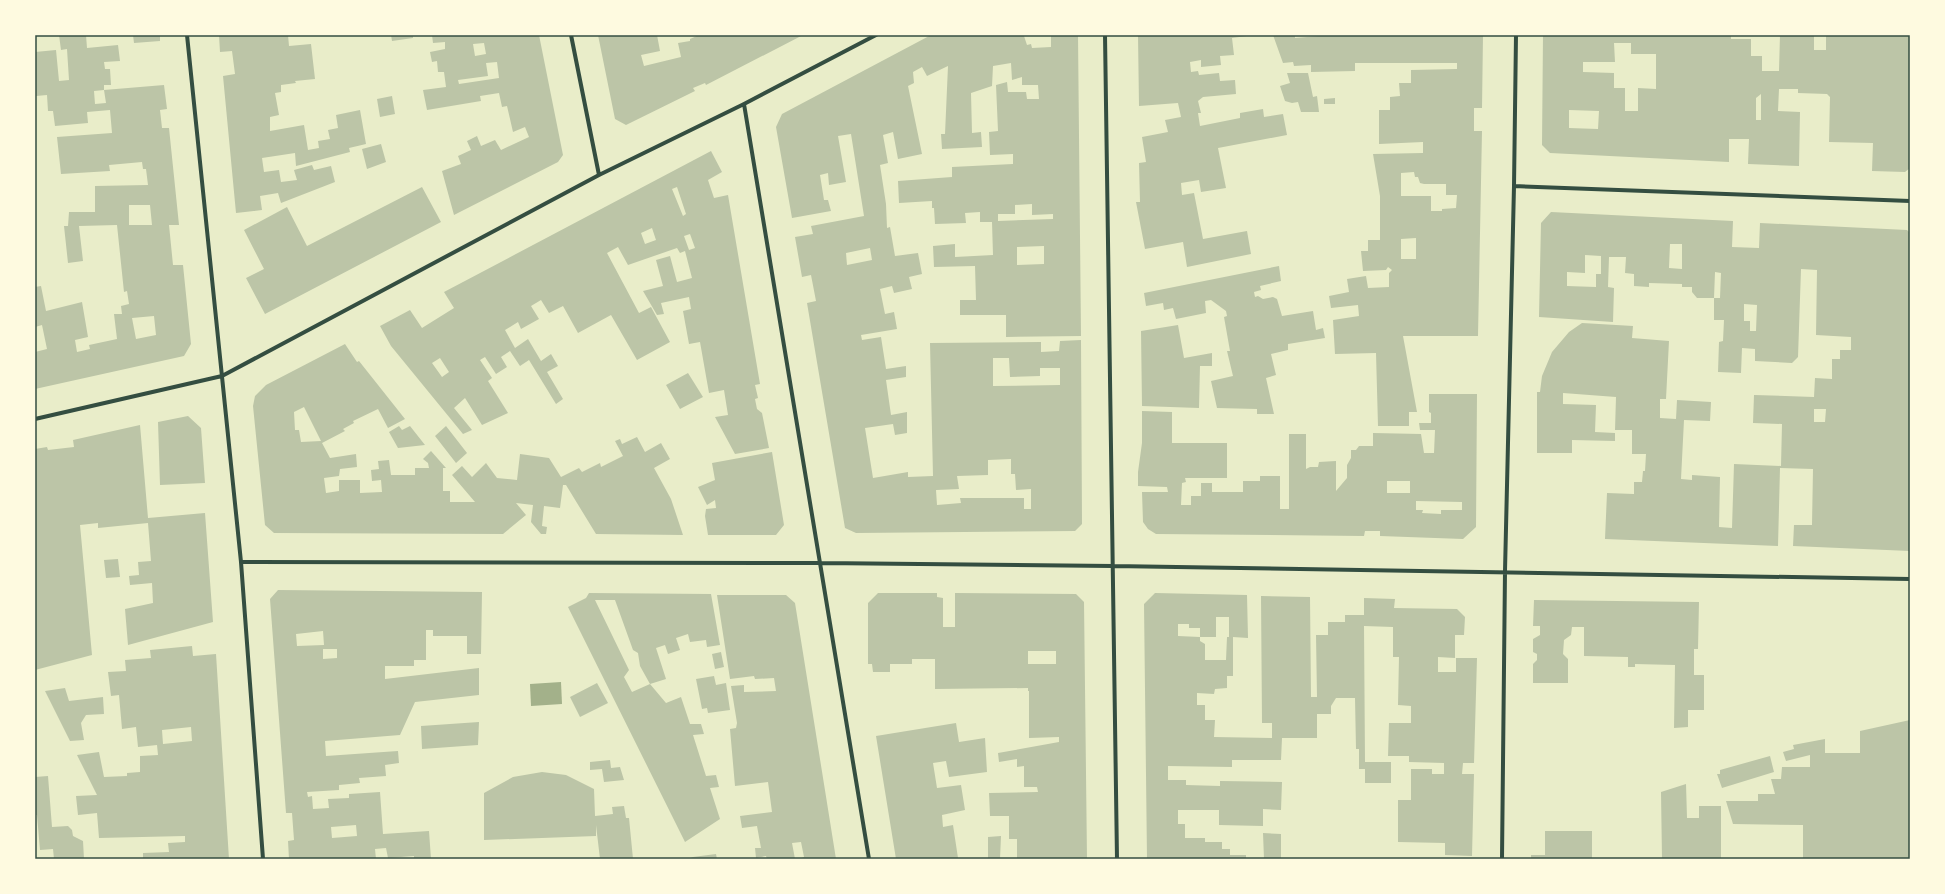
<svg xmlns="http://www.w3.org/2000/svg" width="1945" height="894" viewBox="0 0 1945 894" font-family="Figtree,sans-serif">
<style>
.water{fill:#a3b18a}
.building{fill:#bcc5a7;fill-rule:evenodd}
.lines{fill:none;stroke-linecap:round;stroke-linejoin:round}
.minor{stroke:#344e41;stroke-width:4}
.neatline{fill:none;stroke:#344e41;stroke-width:1.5}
</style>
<rect width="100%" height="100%" fill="#e9edc9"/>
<!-- water -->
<path class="water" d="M561 682 562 704 531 706 530 684Z"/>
<!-- building -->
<path class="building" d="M59 35H86L87 48 118 45 120 61 104 62 105 69H110L111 85H104V90L94 91 95 104 106 103 104 90 164 85 167 109 160 110 162 128H169L179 225H169L173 265H183L191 344 184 356 35 389V352L47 349 42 325 35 327V287L41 286 46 311 82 302 88 337 75 340 77 352 90 349 89 345 117 339 114 314H122L121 306 129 304 127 291 124 292 117 225 79 226 83 261 68 263 64 226H68L69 212H95V186L148 185 146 169H143L142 162 109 165 110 171 61 174 57 137 112 133 110 110 87 112 88 123 55 126 53 111H48L47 95 36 96 35 52 56 50 59 81 69 80 67 49 61 50ZM129 205H150L152 225H129ZM154 316 156 335 136 339 132 318Z
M133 35H160V41L134 43Z
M219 35H288L289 46 311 44 315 79 295 81 296 83 281 85V92L275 93 279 115 270 117V131L304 125 308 150 319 148 318 141 330 139 328 130 338 128 336 115 360 110 366 144 349 148 350 152 296 166 295 153 262 158 264 172 279 170 281 182 297 180 294 170 312 165 314 170 331 166 335 182 281 203 278 193 260 196 262 210 236 213 223 76 235 74 232 51 220 52Z
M391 35H413V38L392 41Z
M432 35H539L563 155 558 162 454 215 442 171 461 164 458 156 471 150 467 141 477 136 481 146 495 140 501 150 529 137 525 127 513 132 507 106 502 107 499 93 480 96 481 101 427 110 423 90 446 87 444 72H438L437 61 432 62 430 52 445 49V42L433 43ZM484 43 486 54 475 56 473 44ZM497 62 499 78 459 84 458 80 488 76 486 63Z
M598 35H657L660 51 641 55 644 66 681 57 678 43 690 41V39L699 35H803L706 85 705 83 693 88 695 91 626 125 615 119Z
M931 35H1027L1024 36 1027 45 1031 44 1032 48 1051 47V35H1078L1081 336 1006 337V315H960V300H976L975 266 934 267 933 246 955 244V257L993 255 992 222H980V212L965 213 966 223 935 224 934 208H932V201L899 203 898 181 952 177V167L1013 164V154L990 155 989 132 998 131 996 85 1007 82 1008 92H1026L1027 99H1039L1038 85H1022V77L1012 80 1011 63 993 66 992 86 971 93 972 133 981 132 982 147 942 149 941 134H945L948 66 927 76 922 67 913 72 914 83 908 86 922 154 898 159 893 132 883 135 888 163 880 165 886 204 887 228 890 227 895 256 918 253 922 274 909 277 912 289 894 293 892 286 880 289 885 314 894 312 897 329 861 335 862 340 881 337 886 369 906 366V377L886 380 891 415 907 412V433L895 435 893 424 865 428 873 478 908 472V477L933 476 930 343 1041 342V352L1059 351 1060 341 1081 340 1082 524 1075 531 856 533 845 528 807 303 816 301 811 275 802 277 795 237 813 234 811 226 864 216 851 134 838 136 846 182 829 185 828 173 820 175 824 200H828L831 211 792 218 776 127 782 114ZM1032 204V215L1053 214V219L998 221V214H1015V205ZM1044 246V264L1017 265V247ZM870 248 872 260 847 265 846 253ZM993 358H1009L1010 377 1040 376V368H1060V385L993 386ZM1011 459V474H1015L1016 490 1031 489V509H1024V498H960L961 503 937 505 936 490 959 489 957 476 988 475V460Z
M1138 35H1254L1232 38 1234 55 1220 56 1221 65 1201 67V60L1190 62 1191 72 1198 71 1199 75 1219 73 1220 81 1235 80 1236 94 1203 97 1198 101 1201 113H1198L1200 126 1240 118V113L1263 109 1264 117 1283 114 1287 135 1218 148 1226 188 1201 192 1199 180 1181 183 1182 195 1194 193 1203 239 1247 231 1251 254 1187 267 1183 242 1145 249 1136 202H1140L1139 163 1146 162 1142 137 1168 132 1165 120 1181 117 1178 103 1139 106Z
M1273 35H1295V38L1331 35H1483L1482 108H1474V131H1482L1478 336H1403L1417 412H1409V426H1378L1376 353 1335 354 1333 320 1359 316 1358 305 1331 308 1329 296 1349 292 1347 279 1366 276 1368 288 1389 287V273L1392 270 1388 267 1386 270 1363 271 1361 251H1368V240H1380V196L1373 154 1423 153V142L1379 144V110H1390V97L1400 96 1399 83H1411V70L1457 69V63H1355V71L1311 72V65L1294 66 1293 62 1283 63ZM1414 172 1415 177H1418L1420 183 1424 184H1446V195H1457L1456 208 1442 209V211H1431V196H1401V173ZM1416 238V259H1401V239Z
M1543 35H1731V39H1751V56H1762V71H1779L1780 35H1814V50H1826V35H1910V168L1905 172 1872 171 1873 143 1829 142 1830 97 1827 94 1798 93V89H1779L1778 111 1800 112 1799 166 1748 164 1749 139H1729V162L1550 153 1542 145ZM1614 43H1631V54H1656V89L1638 88V111H1625V88H1614V73L1583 72V62H1615ZM1761 94V120H1756V98ZM1569 110 1599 111 1598 129 1569 128Z
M1287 73H1308L1313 97 1317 96 1319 112H1301L1298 102 1292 103 1285 101 1280 86 1290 83Z
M392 96 395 114 380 117 377 99Z
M1335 98V104H1324V99Z
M381 144 386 162 367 169 362 149Z
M711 151 722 172 708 180 714 198 728 195 760 384 755 385 758 398 755 399 757 409 762 413 769 448 735 454 715 417 728 415 724 390 709 393 700 342 689 344 683 311 691 309 689 297 661 303 664 314 657 315 643 291 663 286 656 260 670 256 677 282 692 278 685 251 680 253 677 248 628 265 618 247 607 253 639 313 651 307 670 342 637 360 611 315 578 333 563 306 549 313 541 300 531 306 539 319 521 329 518 322 505 330 515 348 528 339 541 361 551 354 558 366 547 372 563 399 556 404 529 360 520 366 510 351 501 357 507 367 496 374 485 357 480 360 492 378 488 381 508 413 482 425 465 398 454 408 472 430 463 434 391 346 380 326 410 310 422 328 454 308 444 292ZM677 187 686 214 683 216 672 189ZM652 228 656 240 645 244 641 233ZM690 234 695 248 689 250 684 236ZM440 358 449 372 442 377 432 363Z
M422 187 441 222 265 314 246 278 264 269 244 230 287 207 307 246Z
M1551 212 1733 221 1732 247 1759 248 1760 223 1907 230 1910 233V551L1793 546 1794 525H1812L1813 469 1780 468 1778 546 1605 539 1607 493 1634 494V482H1642L1643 471H1645L1646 454H1632V430H1615L1616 397 1563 393V404L1596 405 1595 432 1615 433V441L1572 440V453H1537V392H1540L1542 376 1552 352 1569 332 1582 323 1633 326 1632 338 1669 341 1666 399H1660V418L1676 419 1677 400 1711 402 1710 421 1684 420 1681 479 1692 480V475L1720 477 1719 527 1732 528 1734 464 1781 466 1782 424 1753 423 1754 395 1814 397 1815 378 1832 379V359H1840V350H1851V337L1816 335 1817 270 1801 269 1798 357 1792 363 1755 361V349L1742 348 1741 373 1718 372 1719 342 1723 341 1724 320H1714V298H1720L1721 273 1715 272 1714 298H1697L1692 292V287H1682V284L1649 283V287L1634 286V274L1625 273 1626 257H1609L1608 287 1614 288 1613 322 1539 317 1541 223ZM1670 244H1682V269L1669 268ZM1585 255 1601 256V274H1596V287L1567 286V272L1585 273ZM1744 304 1757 305 1756 331H1750V321H1744ZM1814 409H1826L1825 422H1814Z
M1279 266 1281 281 1260 286 1261 290 1254 292 1255 297 1258 296 1263 299 1273 297 1277 299 1282 316 1313 311 1316 330 1323 328 1325 338 1288 344V350L1271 354 1276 375 1266 378 1274 414H1257V409L1217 408 1211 381 1233 376 1227 351H1230L1224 317 1227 316 1226 311 1211 300 1205 301 1206 313 1176 319 1173 308 1164 310 1163 303 1146 306 1144 293Z
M1178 325 1184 358 1212 353V366H1200L1199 408 1142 406 1141 331Z
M345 344 357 362 359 361 405 419 388 428 378 409 353 421 354 423 343 429 345 431 322 443 330 458 356 454 357 467 340 469 339 476 324 478 326 493 339 491V480H360V493L382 492 381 480 372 481 371 470 379 469 378 461 389 460 391 475H415V468H429L428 463 423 459 431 451 446 468H443V491H450V502H475L452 475 462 466 472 477 486 463 497 478 517 480 520 454 549 458 561 477 579 468 582 472 600 463 601 467 623 456 615 441 620 439 622 444 637 437 645 452 661 443 670 459 654 468 671 499 683 535 596 534 566 485H563L560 508 544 506 542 526 547 527 546 534H541L531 522 533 505 516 503 526 515 503 534 274 533 265 525 253 406 255 396 266 385ZM304 407 321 441 301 442 299 430H295L294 412Z
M688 373 703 397 680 409 666 385Z
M1429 394H1477L1476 527 1463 539 1380 536V531H1365L1364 536 1156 534 1148 529 1143 522 1142 492H1168L1167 487 1138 486V472L1142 443V411L1172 412V443H1227V478H1185L1186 482 1182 483 1181 505H1191V496H1201V483H1212V492H1243V481H1260V476H1280V509H1289V434H1306V469L1310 467H1318L1319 462 1336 461V491L1347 478V465L1351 458V450H1356L1359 446H1373V433L1421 434 1424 453H1434L1435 430H1420L1419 423H1431V413L1429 412ZM1387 481H1410V493H1387ZM1416 501 1462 502V510H1441V514L1422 513 1423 510H1416Z
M188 416 201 428 205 483 160 485 158 422Z
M140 425 148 518 205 513 213 622 128 645 125 609 153 603 152 583 130 585 129 576 139 575 138 562 151 561 148 523 98 528V523L80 525 92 655 35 670V449L47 447 48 450 74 447 73 440Z
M399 426 402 430 410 426 425 445 398 448 389 432Z
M446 426 467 453 456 463 435 436Z
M772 452 784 525 776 535H708L705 516 706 509 716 508 715 500 707 505 698 487 715 480 712 463Z
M118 559 120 577 106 578 104 560Z
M278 590 482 592 481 654H467V636H433V630H426V660H414V666H385V679L479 668V695L415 702 400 735 325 741 326 756 398 751 399 763 385 765 386 776 359 778 360 783 339 785V790L307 792 308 797 312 796 313 809 329 808 328 799 349 798V794L380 792 383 834 429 831 431 859H414V856L388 858 386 848 375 849 376 859H289L288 841 294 840 292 813H286L270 599ZM323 631 324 645 297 646 296 634ZM323 649H337V658L323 659ZM356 825 357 836 332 838 331 827Z
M589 593 711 594 720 645 707 647 706 640 690 642 688 634 676 638 680 650 668 654 665 645 656 648 666 679 650 684 666 703 681 697 690 724H701L704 734 693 735 706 776 716 775 719 787 710 788 720 819 685 842 568 607 586 598ZM595 600H615L633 650 638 653 640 666 650 684 632 692 624 677 629 670Z
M878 593H937V597L943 598V627H955V593L1076 594 1084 602 1087 859H1017V839H1009V816H990L989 793 1038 792 1037 787H1024V766L1017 767V759L999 762 998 753 1059 742V737L1029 738V691H1028V688L935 689V659H912V664H890V672H873L872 664H868V603ZM1028 651H1056V664H1028Z
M1155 593 1247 595 1248 638 1233 637V676H1227V688L1215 689 1214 694 1197 693V705H1205V720H1215L1214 737 1272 738V723H1262L1261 596 1310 597 1311 697H1317L1316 635H1328V622H1345V615H1364V598L1395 599 1394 608 1457 609 1465 617 1464 635H1455V658L1438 657V672H1456V658H1477L1474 763H1463L1462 774H1474L1472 856 1445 855V843L1398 842V800H1411V769H1432V774H1444V763L1409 762V756H1388L1389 723H1411V706L1398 705 1399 657H1393V627L1364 626 1365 762H1391V783H1365V769H1359V749H1356L1355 698H1336L1331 706V714H1317V738H1282L1281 760H1232V767L1168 766V780H1186V785L1220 786V781L1282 782 1281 810 1263 809V826L1219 825V810H1178V824H1185V838H1205V842H1222V849H1230V855H1246V859H1147L1144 604ZM1216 617H1229V637H1227L1226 660H1205V644L1200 641V637L1178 636V624H1189V628H1200V637H1216Z
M717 595H786L795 603 836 859H799L804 857 801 842 792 843 795 859H767L766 856 756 858 755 848H761L757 826 742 828 740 816 772 812 768 782 735 786 730 729 736 728 737 723 731 686 744 685V692L776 691 774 678 755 679 754 676 730 679Z
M1534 600 1699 602 1698 649H1694V675H1704V710H1688V727L1674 728 1675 665 1635 664V667H1628V657L1584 656V627H1572L1571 635 1564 640 1563 654 1568 659V683H1533V664L1537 660V654L1533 652V639L1540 635V626H1533Z
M192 646 193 656 216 654 229 859H143V853L169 852 168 843 185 842V836L99 838 97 813 78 815 76 796 97 795 77 755 99 752 104 777 127 776V773L140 772V756L158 755 157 745 138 747 136 727 122 729 119 695 111 696 108 672 126 671 125 660 151 658 150 650ZM191 727 192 741 163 744 162 730Z
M721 652 724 667 715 669 712 654Z
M714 676 716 685 726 683 730 710 708 713 707 708 702 709 696 679Z
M597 683 608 703 580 717 570 697Z
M65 688 69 701 103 697 104 714 86 715 81 723 84 740 70 741 45 691Z
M1910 720V859H1803V825L1733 824 1726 801H1758V794H1775L1771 779H1781L1782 767H1810V755L1786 761 1783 752 1794 749 1793 745 1825 739V753H1860V731Z
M479 722 478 745 422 749 421 726Z
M956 723 959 742 985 738 987 772 949 777 946 761 933 763 937 788 961 785 965 810 942 815 943 827 953 825 958 858 896 859 876 736Z
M1770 756 1774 772 1722 788 1717 774H1720V770Z
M610 760 611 768 620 767 624 780 604 782 602 769 590 770V762Z
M542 772 566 775 594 789 595 816 613 814 612 807 624 806 626 818H629L633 859H600L596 825V836L484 840V793L513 777Z
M48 776 52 827 68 826 72 830 73 836 83 841 84 859H54L53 849 40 850 37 815H35V777Z
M1686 784 1687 818H1699V806H1721V859H1662L1661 792Z
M1545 831H1592V859H1531V855H1545Z
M1263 833 1281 834V859H1264Z
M1001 836 1000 859H984L988 858V837Z
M716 854 717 859H688L693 857Z"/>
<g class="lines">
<!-- minor -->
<path class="minor" d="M187 35 241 562 263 859
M571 35 599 175
M1105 35 1117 859
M744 104 869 859
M1514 186 1910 201
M35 419 222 376 599 175 744 104 876 35
M241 562 821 563 1113 566 1910 579
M1502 859 1505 571 1514 186 1516 35"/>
</g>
<!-- border -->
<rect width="1945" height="894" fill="none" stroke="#fefae0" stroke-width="72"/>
<rect x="36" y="36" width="1873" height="822" class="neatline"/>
</svg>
